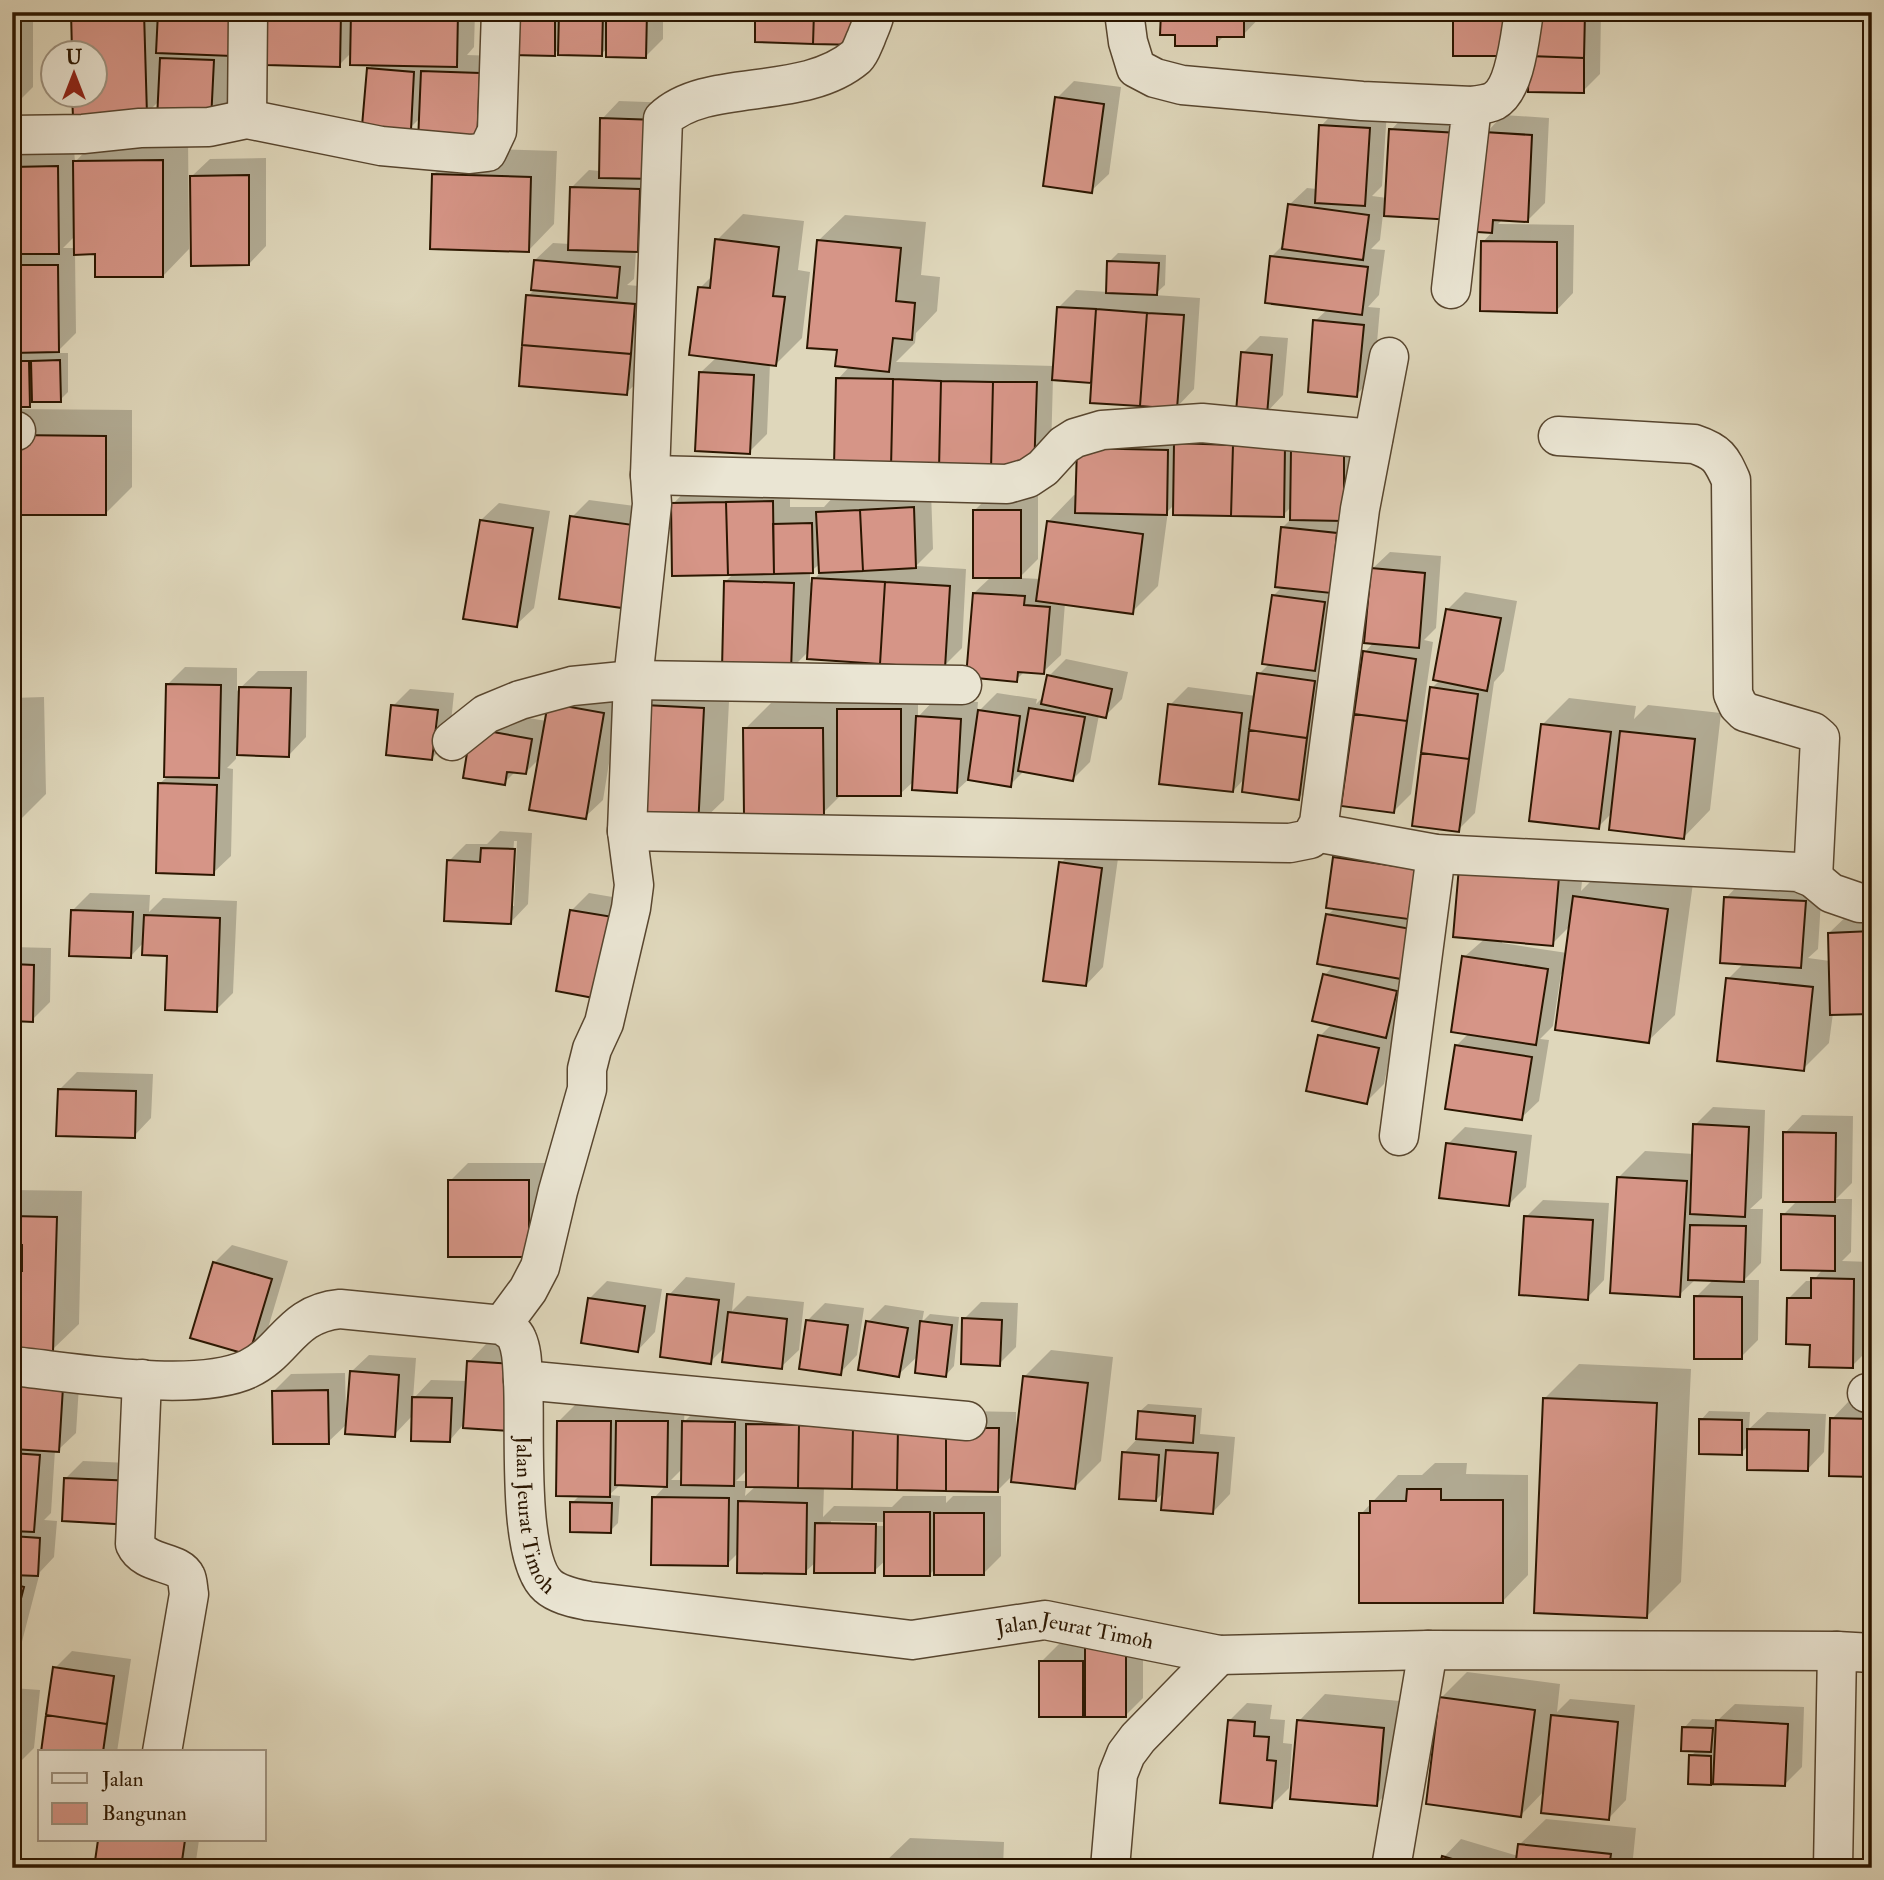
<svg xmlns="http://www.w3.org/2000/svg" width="1884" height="1880" viewBox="0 0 1884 1880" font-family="'IM FELL Double Pica',serif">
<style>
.shadow{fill:#0003;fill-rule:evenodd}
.building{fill:#d69587;stroke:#2b1600;stroke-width:2}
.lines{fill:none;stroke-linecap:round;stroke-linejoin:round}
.street-casing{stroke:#58462f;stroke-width:41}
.street{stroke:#eae5d3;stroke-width:38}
.labels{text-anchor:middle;stroke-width:5;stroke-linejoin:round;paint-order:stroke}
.street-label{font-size:21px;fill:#2b1600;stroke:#eae5d3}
</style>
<rect width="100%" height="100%" fill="#dfd7bb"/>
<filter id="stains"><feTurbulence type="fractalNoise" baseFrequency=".00286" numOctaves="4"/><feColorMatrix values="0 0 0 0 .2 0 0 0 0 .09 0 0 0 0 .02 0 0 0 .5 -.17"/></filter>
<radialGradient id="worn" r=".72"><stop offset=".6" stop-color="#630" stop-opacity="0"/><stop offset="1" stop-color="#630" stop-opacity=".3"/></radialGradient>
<!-- shadow -->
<path class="shadow" d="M12 12H33V87L16 104H12Z
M72 12H250L230 54 228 102 210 119 160 100 146 114 94 94V52H73Z
M276 12H475L474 47 467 55 497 56 477 142 421 117 410 128 369 69 374 63 352 52 339 65 268 21Z
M515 12H663V39L645 57 608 48 601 54 559 49 554 54Z
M1162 12H1265L1243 35H1225L1216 44 1177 34Z
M1532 12H1601L1600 74 1583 91Z
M1074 81 1121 87 1109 174 1091 191 1057 98Z
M619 101 674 103 654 233 636 251 634 279 627 285 651 287 644 376 626 393 528 296 533 291 535 260 553 243 570 244 571 188 589 170 600 171 602 119Z
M1338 108 1387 111 1382 186 1372 196 1387 198 1391 130 1408 112 1486 133 1503 115 1549 118 1545 203 1527 221 1503 219 1498 224 1574 225 1573 293 1556 311 1483 242 1493 231 1464 229 1453 219 1383 214 1380 240 1371 249 1385 250 1379 295 1368 307 1380 308 1374 377 1356 395 1315 321 1328 309 1272 256 1284 244 1289 205 1307 188 1317 189 1321 126Z
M101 135H188L189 249 163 276 97 253H75L76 333 56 353H68V392L60 400 34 401 29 405H12V255L14 253H12V155L18 150 74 149 75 162ZM75 236V248H63Z
M460 148 557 151 554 224 528 251 434 174Z
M266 158V246L249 264 192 176 210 159Z
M743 214 804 221 798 270 810 272 802 338 776 364 770 363 767 434 749 452 700 373 717 357 700 288 713 275 717 240Z
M845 215 926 222 921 275 940 277 937 311 916 333 915 343 896 362 1055 366 1058 308 1076 290 1108 292 1109 262 1118 253 1166 255 1165 285 1154 295 1200 298 1194 389 1177 407 1093 382 1053 378 1051 452 1034 470 838 379 850 366 839 349 818 241Z
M1260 336 1288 338 1283 395 1266 413 1243 353Z
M12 409 132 410V487L106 513H12Z
M1361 432 1316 781 1299 798 1245 778 1233 791 1170 705 1188 687 1256 696 1259 674 1269 664 1273 596 1283 586 1282 528 1292 518V506L1283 515 1175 504 1168 511 1158 586 1132 612 1065 603 1061 655 1043 672 1025 671 1016 680 974 593 991 577 974 511 992 493H1038V559L1019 578 1041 579 1048 522 1074 495 1078 496 1079 449Z
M790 484V507H824L835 495 931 491 933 549 916 566 966 569 962 648 944 666 809 651 790 670 725 582 734 573 673 504 690 486ZM821 563V572L810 583V572Z
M589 500 650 508 639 589 572 517Z
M499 503 550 511 534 608 516 625 481 520Z
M1390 552 1441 556 1436 628 1424 640 1433 642 1411 794 1394 811 1365 652 1374 642 1372 569Z
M1465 592 1517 601 1504 671 1494 682 1475 813 1458 830 1432 688 1440 680 1448 609Z
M1066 659 1128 672 1122 699 1105 716 1099 715 1090 762 1073 779 1024 771 1010 785 969 779 956 791 914 781 900 794H842L823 813 745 729 771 703 846 702 918 692V717L935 699 978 702 977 713 997 693 1037 699 1036 704 1045 695 1049 676Z
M185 667 237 668V691L258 671H307L306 737 289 755 236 753V759L227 768 233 769 231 856 213 873 159 784 166 778 168 684Z
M672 679 730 682 724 800 697 826 646 705Z
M410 689 454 693 449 741 431 759 393 706Z
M620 696 603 800 585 817 540 758 525 773 516 771 504 783 465 776 490 712 547 721 550 704Z
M44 697 46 794 20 820H12V698Z
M1569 698 1636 706 1634 719 1648 705 1721 713 1710 810 1684 837 1612 813 1598 827 1542 725Z
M500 831 532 833 528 904 511 922 449 861 466 844H487ZM514 841H517L514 906H510Z
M1353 840 1432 852 1403 1019 1392 1030 1395 1031 1384 1084 1366 1102 1320 1036 1332 1024 1325 975 1334 965 1328 915 1336 907 1335 858Z
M1078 846 1119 851 1103 967 1086 985 1061 863Z
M1585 851 1581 891 1601 871 1693 883 1675 1015 1648 1041 1561 974 1553 1026 1540 1039 1549 1040 1539 1101 1521 1118 1456 1046 1469 1033 1464 957ZM1571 925 1567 953 1502 943V940L1552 944Z
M1743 880 1822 884 1818 949 1808 958 1830 961 1829 933 1856 907H1872V1012L1833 1013 1829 1043 1803 1069 1728 979 1744 963 1726 898Z
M90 893 150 895 149 912 163 898 237 901 233 993 216 1010 168 955 144 942 131 956 73 910Z
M589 893 630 900 616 979 572 910Z
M12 947 51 948 50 1002 32 1020H12Z
M77 1072 153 1074 151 1118 134 1136 59 1090Z
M1713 1107 1765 1110 1762 1198 1750 1209H1763L1761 1263 1744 1280H1759L1758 1340 1741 1357 1696 1297 1713 1280 1696 1279 1679 1295 1619 1177 1645 1151 1694 1154 1695 1125Z
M1802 1115 1853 1116 1852 1183 1836 1199H1852L1851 1252 1842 1261 1871 1262 1869 1349 1852 1366 1811 1343 1789 1298 1806 1281H1813L1823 1269 1783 1215 1798 1200 1785 1133Z
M1465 1127 1532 1135 1526 1187 1509 1204 1448 1144Z
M468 1163H546V1238L450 1256V1181Z
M12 1190 82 1191 79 1324 52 1350 12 1349Z
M1543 1200 1609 1203 1604 1280 1587 1298 1526 1217Z
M232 1245 288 1261 266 1335 249 1353 214 1263Z
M686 1277 735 1283 732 1311 747 1296 804 1302 799 1350 781 1367 726 1346 710 1362 669 1295Z
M607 1281 662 1289 655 1332 638 1350 589 1299Z
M981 1302 1018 1303 1016 1347 999 1364 964 1319Z
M825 1303 864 1308 857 1355 840 1373 808 1320Z
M885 1305 924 1311 922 1322 930 1314 959 1317 954 1366 946 1375 919 1355 898 1375 868 1322Z
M486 1344 530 1347 450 1440 413 1415 394 1435 348 1423 328 1442 274 1391 291 1374 345 1373 346 1412H348L351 1372 369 1355 416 1358 413 1399 431 1380 468 1381 469 1362Z
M1051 1350 1113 1357 1101 1461 1075 1487 1013 1475 998 1490 824 1487 823 1517 834 1506 892 1507 903 1496H946V1503L953 1496H1001V1556L984 1573 936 1568 929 1575 886 1560 874 1571 816 1562 805 1572 739 1552 727 1564 654 1498 666 1485 621 1484 609 1495 620 1496 618 1523 610 1531 572 1503 580 1495 559 1421 576 1404 628 1405V1411L635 1404 685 1405 684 1422 701 1405H752V1421L765 1407 1016 1412V1431H1018L1024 1377ZM683 1468V1480H671ZM747 1470V1481H736ZM746 1486H756L745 1496ZM831 1521 885 1522V1526L831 1525Z
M1579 1364 1691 1369 1681 1582 1647 1616 1544 1399Z
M80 1370 76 1433 58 1450H55L51 1513 44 1520 57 1521 54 1557 40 1572 17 1661 12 1666V1435L15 1436Z
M1849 1401 1872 1402V1475L1832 1419Z
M1148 1404 1202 1408 1200 1434 1235 1437 1230 1494 1213 1512 1165 1491 1156 1500 1124 1453 1137 1439 1139 1412Z
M1709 1411 1750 1412 1749 1429 1767 1412 1826 1414 1824 1452 1807 1470 1749 1445 1741 1453 1701 1420Z
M83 1461 152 1464 150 1506 66 1478Z
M1435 1463H1467L1466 1474 1528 1475V1575L1502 1602 1361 1514 1398 1475H1422Z
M1143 1628V1698L1125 1716 1087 1711 1082 1716 1041 1662 1059 1644H1088Z
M72 1651 131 1659 117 1752H42L55 1668Z
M1467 1672 1560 1684 1557 1712 1570 1699 1635 1705 1626 1800 1609 1818 1545 1790 1521 1815 1441 1698Z
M12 1688 40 1690 34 1748 12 1770Z
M1325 1694 1410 1702 1403 1778 1376 1804 1299 1721Z
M1247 1703 1272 1705 1270 1719 1285 1720 1283 1743 1292 1744 1289 1788 1271 1806 1229 1721Z
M1735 1704 1804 1707 1802 1767 1784 1785 1715 1778 1710 1783 1691 1756 1697 1750 1684 1728 1692 1719 1718 1720Z
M1546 1819 1636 1828 1632 1868H1441L1444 1857 1461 1839 1518 1856 1519 1845Z
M910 1838 1004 1842 1003 1868H883V1864Z
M99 1840H199L195 1868H95Z"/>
<!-- building -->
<path class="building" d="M71 12H144L147 115 73 117 72 94H94V52H72Z
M158 12H234L232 56 156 53Z
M295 12H341L340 67 266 65V20L295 21Z
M351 12H458L457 67 350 65Z
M513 12H555V56L512 55Z
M559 12H603L602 56 558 55Z
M606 12H647L646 58 606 57Z
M755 12H814L813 44 755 42Z
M814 12H860V45L813 44Z
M1161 12H1244V37H1217V46H1175V35H1160Z
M1453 12H1505L1504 56H1453Z
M1530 12H1585L1584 58 1529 56Z
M12 26H16L17 106H12Z
M1867 32H1872V83H1867Z
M1529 56 1584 58V93L1528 92Z
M160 58 214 60 211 121 157 119Z
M367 68 414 72 411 130 362 126Z
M421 71 480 73 477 144 418 142Z
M1055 97 1104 104 1092 193 1043 186Z
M600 118 657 120 655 179 599 178Z
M1319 125 1370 128 1365 206 1315 203Z
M1389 129 1459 133 1454 220 1384 216Z
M1484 132 1532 135 1528 222 1493 220 1492 233 1462 231Z
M163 160V277H95V254L74 255 73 161Z
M58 166 59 254H12V167Z
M432 174 531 177 529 252 430 249Z
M249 175V265L191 266 190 176Z
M570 187 640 189 638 252 568 250Z
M1288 204 1369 215 1363 260 1282 249Z
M715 239 779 247 773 296 785 297 776 366 689 355 698 287 710 288Z
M817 240 901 248 896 301 915 303 912 340 893 338 889 372 835 366 837 350 807 348Z
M1481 241 1557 242V313L1480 311Z
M1270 256 1368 267 1362 315 1265 303Z
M534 260 620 267 617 298 531 290Z
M1107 261 1159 263 1157 295 1106 293Z
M12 265H58L59 352 12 353Z
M526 295 635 304 631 354 522 345Z
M1057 307 1096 309 1091 383 1052 380Z
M1096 309 1147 313 1140 406 1090 403Z
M1147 313 1184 315 1177 409 1140 406Z
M1313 320 1364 325 1357 397 1308 392Z
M522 345 631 354 627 395 519 386Z
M1241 352 1272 355 1267 415 1236 412Z
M60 360 61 402H32L31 361Z
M12 361H29L30 407H12Z
M699 372 754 375 750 454 695 451Z
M836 378 893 379 891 468 834 466Z
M893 379 941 381 939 469 891 468Z
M941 381 993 382 991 470 939 469Z
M993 382H1037L1034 472 991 470Z
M12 435 106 436V515H12Z
M1174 443 1233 445 1231 516 1173 515Z
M1233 445 1285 446 1284 517 1231 516Z
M1077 448 1168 450 1167 515 1075 513Z
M1291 449H1344V521L1290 520Z
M773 501 774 574 728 575 726 502Z
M726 502 728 575 672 576 671 503Z
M914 507 916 568 863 571 860 510Z
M860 510 863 571 819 573 816 512Z
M973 510H1021V578H973Z
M570 516 633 525 622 608 559 599Z
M480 520 533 528 517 627 463 619Z
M1047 521 1143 534 1133 614 1036 601Z
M812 523 813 573 774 574 773 524Z
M1281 527 1337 533 1331 593 1275 587Z
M1371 568 1425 573 1419 648 1364 643Z
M812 578 885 582 880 664 807 659Z
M724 581 794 583 791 671 722 669Z
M885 582 950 586 945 668 880 664Z
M973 593 1025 596 1024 605 1050 607 1044 674 1018 672 1017 682 966 677Z
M1272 595 1325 602 1315 671 1262 664Z
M1446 609 1501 618 1487 691 1433 680Z
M1363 651 1416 659 1407 721 1354 714Z
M1257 673 1315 681 1307 738 1249 730Z
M1047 675 1112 689 1106 718 1041 704Z
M166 684 221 685 219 778 164 777Z
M239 687 291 688 289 757 237 755Z
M1430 687 1478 694 1469 759 1421 753Z
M548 703 604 713 586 819 529 810Z
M1168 704 1242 713 1233 792 1159 784Z
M391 705 438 710 432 760 386 755Z
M644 705 704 708 698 828 638 825Z
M1029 708 1085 717 1073 781 1018 771Z
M837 709H901V796H837Z
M978 710 1020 716 1011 787 968 780Z
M1354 714 1407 721 1394 813 1341 806Z
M916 716 961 719 957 793 912 790Z
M12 723H18L20 822H12Z
M1541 724 1611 732 1599 829 1529 821Z
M471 728 532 739 526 774 507 772 505 785 463 778Z
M743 728H823L824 815H744Z
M1249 730 1307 738 1299 800 1242 792Z
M1620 731 1695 739 1684 839 1609 830Z
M1421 753 1469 759 1459 832 1412 826Z
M158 783 217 785 214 875 156 873Z
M481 848 515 849 511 924 444 921 447 860 480 862Z
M1333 857 1416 869 1408 919 1326 908Z
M1059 862 1102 868 1086 986 1043 981Z
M1459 867 1559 877 1553 946 1453 937Z
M1573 896 1668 909 1649 1043 1555 1030Z
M1724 897 1806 901 1801 968 1720 963Z
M71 910 133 912 131 958 69 956Z
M570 910 613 917 599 999 556 991Z
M1326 914 1411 929 1401 979 1317 964Z
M144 915 220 918 217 1012 165 1010 167 956 142 955Z
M1872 931V1014L1830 1015 1828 933Z
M1462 956 1548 969 1536 1045 1451 1032Z
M12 964 34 965 33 1022 12 1021Z
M1323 974 1397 991 1386 1038 1312 1021Z
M1726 978 1813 987 1804 1071 1717 1061Z
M1318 1035 1379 1048 1367 1104 1306 1091Z
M1455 1045 1532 1057 1522 1120 1445 1109Z
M58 1089 136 1091 135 1138 56 1136Z
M1693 1124 1749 1127 1745 1217 1690 1214Z
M1783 1132 1836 1133 1835 1202H1783Z
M1446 1143 1516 1152 1509 1206 1439 1198Z
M1617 1177 1687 1181 1680 1297 1610 1293Z
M448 1180H529V1257H448Z
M1781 1214 1835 1216V1271L1781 1270Z
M12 1216 57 1217 53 1352 12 1351V1271H22V1245L12 1244Z
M1524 1216 1593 1220 1588 1300 1519 1295Z
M1690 1225 1746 1226 1744 1282 1688 1280Z
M213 1262 272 1279 249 1355 190 1338Z
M1811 1278 1854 1279 1853 1368 1809 1367 1810 1345 1786 1344 1787 1298H1811Z
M667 1294 719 1300 711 1364 660 1357Z
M1694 1296 1742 1297V1359H1694Z
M588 1298 645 1306 638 1352 581 1343Z
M728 1312 787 1319 782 1369 722 1362Z
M962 1318 1002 1320 1000 1366 961 1364Z
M806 1320 848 1325 841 1375 799 1369Z
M866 1321 908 1328 899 1377 858 1370Z
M920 1321 952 1325 946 1377 915 1373Z
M467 1361 513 1364 510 1431 463 1428Z
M350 1371 399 1375 395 1437 345 1434Z
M1023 1376 1088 1383 1075 1489 1011 1482Z
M17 1384 63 1387 59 1452 13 1449Z
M328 1390 329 1444H273L272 1391Z
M412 1397 452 1398 450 1442 411 1441Z
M1543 1398 1657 1403 1647 1618 1534 1613Z
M1138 1411 1195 1416 1193 1443 1136 1439Z
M1830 1418 1872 1419V1477L1829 1476Z
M1699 1419 1742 1420V1455L1699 1454Z
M557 1421H611L610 1497 556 1496Z
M616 1421H668L667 1487 615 1485Z
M682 1421 735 1422 734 1486 681 1485Z
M746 1424 799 1425 798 1488 746 1487Z
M799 1425 853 1426 852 1489 798 1488Z
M853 1426H898L897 1490 852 1489Z
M898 1426 946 1428V1491L897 1490Z
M946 1428H999L998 1492 946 1491Z
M1747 1429 1809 1430 1808 1471 1747 1470Z
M1166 1450 1218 1453 1213 1514 1161 1510Z
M1122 1452 1159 1455 1156 1501 1119 1499Z
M12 1453 40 1455 34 1532 12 1531Z
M64 1478 135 1481 133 1525 62 1521Z
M1407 1489H1441V1500H1503V1603H1359V1513H1370V1501H1406Z
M652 1497 729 1498 728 1566 651 1565Z
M738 1501 807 1503 806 1574 737 1573Z
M570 1502 612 1503 611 1533 570 1532Z
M884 1512H930V1576H884Z
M934 1513H984V1575H934Z
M815 1523 876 1524 875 1573H814Z
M12 1536 40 1538 38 1576 12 1575Z
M12 1584 24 1587 12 1633Z
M1085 1644H1126V1717H1085Z
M1039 1661H1083V1717H1039Z
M53 1667 114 1676 107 1724 46 1715Z
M1439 1697 1535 1710 1521 1817 1426 1804Z
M46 1715 107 1724 103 1752H41Z
M1551 1715 1618 1722 1609 1820 1541 1813Z
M1228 1720 1255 1722 1254 1736 1269 1737 1267 1760 1276 1761 1272 1808 1220 1803Z
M1297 1720 1384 1728 1377 1806 1290 1799Z
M1716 1720 1788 1724 1785 1786 1713 1784Z
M1682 1727 1713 1728 1711 1752 1681 1751Z
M1689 1755 1711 1756V1785L1688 1784Z
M98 1840H185L181 1868H94Z
M1518 1844 1611 1854 1609 1868H1515Z
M1442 1856 1483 1868H1439Z
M882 1863 979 1867 881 1868Z"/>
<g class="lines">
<defs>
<g id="street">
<path d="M1124 12 1128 42 1136 68 1155 78 1182 85 1362 101 1472 106 1451 289"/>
<path d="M1472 106C1479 105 1488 104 1494 101 1516 89 1520 35 1524 12"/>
<path d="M247 119 248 12"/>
<path d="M12 135 83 134 140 128 209 127 247 119 381 146 470 154 487 152 497 131 501 12"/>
<path d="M12 431H16"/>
<path d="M1558 436 1694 444C1718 452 1721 458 1731 480L1733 694 1738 705 1745 712 1813 732 1820 738 1813 878"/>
<path d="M650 475 1007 484 1028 478 1043 468 1064 445 1075 438 1102 430 1202 423 1373 439"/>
<path d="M452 741 486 714 520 700 572 686 633 680 962 685"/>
<path d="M627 831 1290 843 1310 839 1319 823 1360 509 1389 357"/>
<path d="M1315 832 1436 854 1798 872 1813 878 1831 893 1860 903 1872 902"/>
<path d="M1399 1136 1436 854"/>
<path d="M502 1325 528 1290 540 1267 558 1191 587 1089V1069L592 1049 604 1023 631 908 634 885 627 831 633 680 652 504 650 475 663 119C707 77 803 102 856 57 861 52 863 44 866 38 869 29 874 21 875 12"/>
<path id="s1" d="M12 1366C72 1372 194 1394 248 1369 286 1351 290 1314 340 1309L502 1325C508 1329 514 1332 517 1339 523 1352 522 1368 523 1381 526 1426 516 1559 548 1586 558 1595 575 1598 588 1601L912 1640 1045 1620 1219 1655 1428 1650 1837 1651"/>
<path d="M142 1379 135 1544C145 1566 178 1560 186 1577 188 1581 188 1589 189 1594L162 1752"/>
<path d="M523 1380 967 1421"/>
<path d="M1867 1393H1872"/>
<path d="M1110 1868 1118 1774 1126 1754 1138 1738 1219 1655"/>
<path d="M1391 1868 1428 1650"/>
<path d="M1833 1868 1837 1651 1872 1653"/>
</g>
</defs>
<!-- street casing -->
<use href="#street" class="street-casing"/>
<!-- street -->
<use href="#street" class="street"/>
</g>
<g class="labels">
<!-- street labels -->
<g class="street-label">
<text dy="7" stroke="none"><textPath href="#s1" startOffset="712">Jalan Jeurat Timoh</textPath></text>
<text dy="7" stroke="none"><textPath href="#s1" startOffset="1321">Jalan Jeurat Timoh</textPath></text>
</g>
</g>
<!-- margin -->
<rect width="1884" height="1880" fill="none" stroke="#dfd7bb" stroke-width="42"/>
<rect x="14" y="14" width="1856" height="1852" fill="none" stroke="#2b1600" stroke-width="3.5"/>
<rect x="21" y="21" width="1842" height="1838" fill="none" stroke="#2b1600" stroke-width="2"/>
<!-- legend -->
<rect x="38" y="1750" width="228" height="91" fill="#eae5d3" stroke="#9e927f" stroke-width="2"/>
<rect x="52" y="1773" width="35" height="10" fill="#eae5d3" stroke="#9e927f" stroke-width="2"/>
<text x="102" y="1786" font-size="21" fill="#2b1600">Jalan</text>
<rect x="52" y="1803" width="35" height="21" fill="#d69587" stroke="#9e927f" stroke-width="2"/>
<text x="102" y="1820" font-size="21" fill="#2b1600">Bangunan</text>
<!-- north arrow -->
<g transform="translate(74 74)"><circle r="33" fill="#eae5d3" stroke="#9e927f" stroke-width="2"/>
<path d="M0-5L12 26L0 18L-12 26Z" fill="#8f2418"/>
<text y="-10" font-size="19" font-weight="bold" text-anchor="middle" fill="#2b1600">U</text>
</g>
<rect width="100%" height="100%" filter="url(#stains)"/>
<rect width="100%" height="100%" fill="url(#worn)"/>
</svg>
